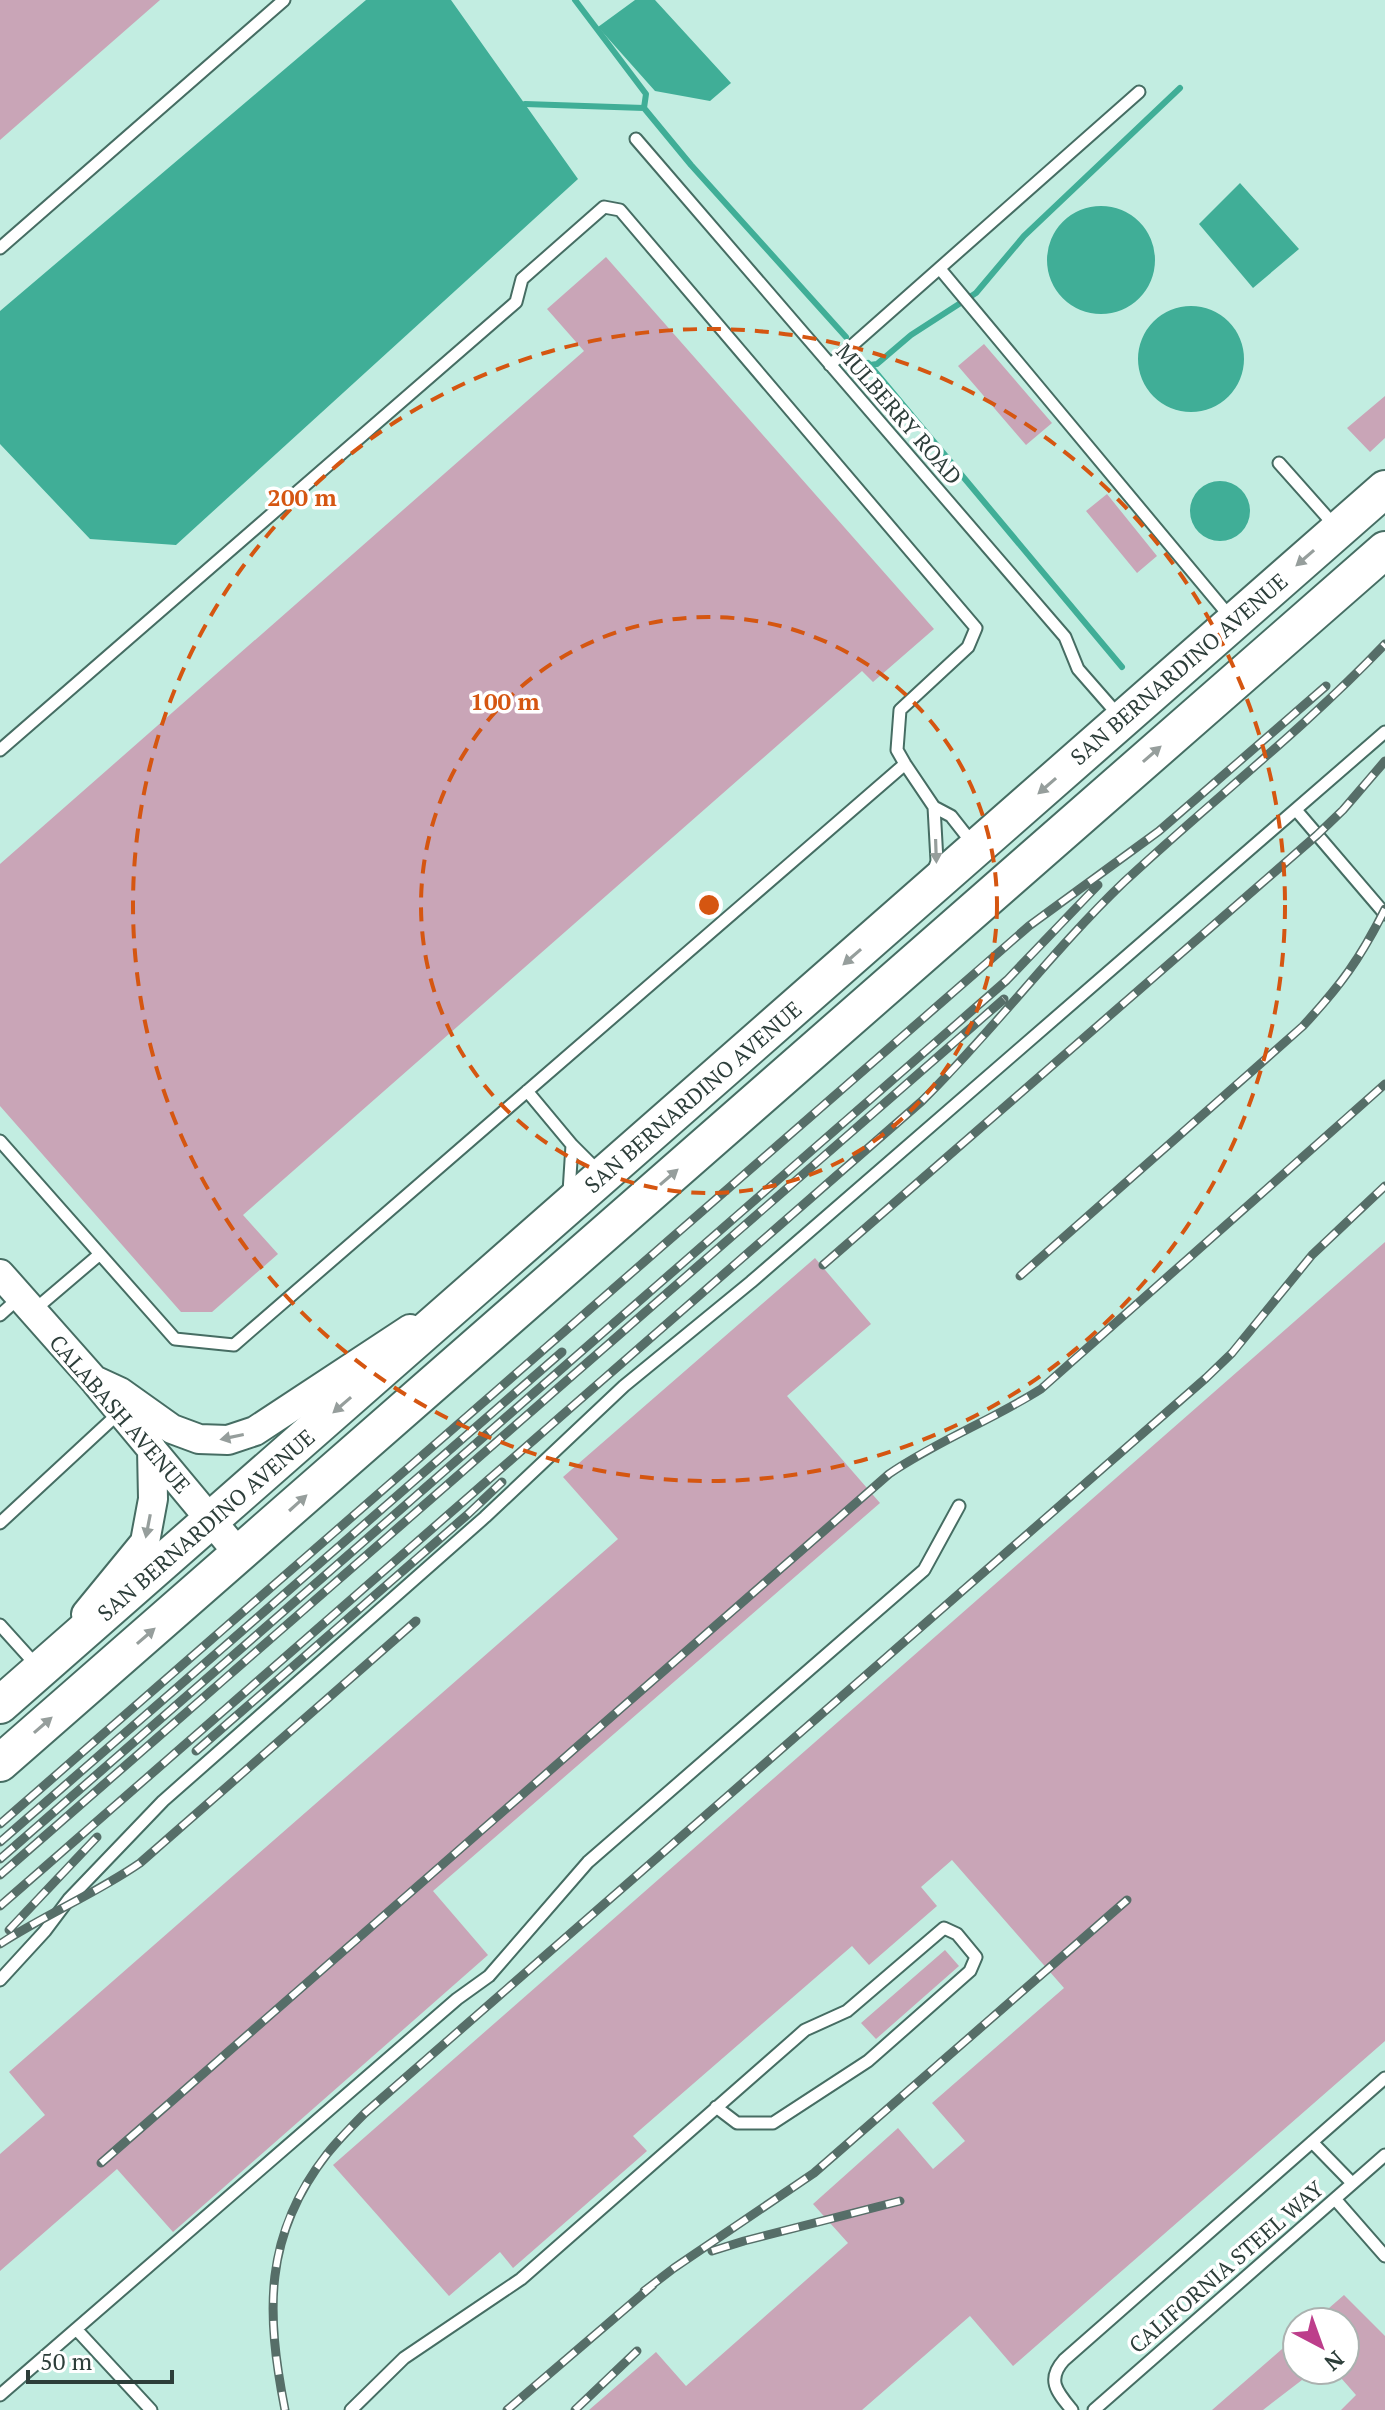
<svg xmlns="http://www.w3.org/2000/svg" width="1385" height="2410" viewBox="0 0 1385 2410" font-family="'PT Serif',serif">
<style>
.water{fill:#40ae97}
.lines{fill:none;stroke-linecap:round;stroke-linejoin:round}
.stream{stroke:#40ae97;stroke-width:6}
.building{fill:#c9a5b7}
.service-casing{stroke:#466d63;stroke-width:15}
.tertiary-casing{stroke:#466d63;stroke-width:32}
.primary-casing{stroke:#466d63;stroke-width:40}
.service{stroke:#fff;stroke-width:11}
.tertiary{stroke:#fff;stroke-width:28}
.primary{stroke:#fff;stroke-width:36}
.rail-casing{stroke:#566e68;stroke-width:9}
.rail{stroke:#fff;stroke-width:6;stroke-dasharray:18;stroke-linecap:butt}
.oneway{fill:#969e9c}
.ring{fill:none;stroke:#d55611;stroke-width:4;stroke-dasharray:14 10}
.labels{text-anchor:middle;stroke-width:7;stroke-linejoin:round;paint-order:stroke}
.street-label{font-size:22px;fill:#2d3e3a;stroke:#fff}
.centre{fill:#d55611;stroke:#fff;stroke-width:4}
.ring-label{font-size:24px;text-anchor:middle;font-weight:bold;fill:#d55611;stroke:#fff;stroke-width:7;stroke-linejoin:round;paint-order:stroke}
</style>
<rect width="100%" height="100%" fill="#c2ede1"/>
<!-- water -->
<path class="water" d="M366 0H451L578 179 176 545 90 539 0 444V311Z
M635 0H655L731 83 710 101 655 91 598 27Z
M1240 183 1299 249 1253 288 1199 224Z
M1047 260a54 54 0 1 1 108 0a54 54 0 1 1-108 0Z
M1138 359a53 53 0 1 1 106 0a53 53 0 1 1-106 0Z
M1190 511a30 30 0 1 1 60 0a30 30 0 1 1-60 0Z"/>
<g class="lines">
<!-- stream -->
<path class="stream" d="M575 0 646 94 644 108
M525 104 644 108 691 165 846 337
M868 363 1122 667
M870 365 877 364 911 335 976 293 1024 236 1180 88"/>
</g>
<!-- building -->
<path class="building" d="M0 0H160L0 140Z
M606 257 934 629 873 682 862 671 243 1215 278 1254 212 1312H181L0 1106V864L584 351 547 309Z
M984 344 1052 423 1026 445 958 366Z
M1385 396V438L1370 452 1347 428Z
M1107 494 1157 556 1137 573 1086 511Z
M1385 1242V2041L1013 2366 970 2316 862 2410H589L656 2352 686 2386 848 2243 813 2204 898 2128 933 2169 965 2141 932 2103 1064 1988 952 1860 921 1887 937 1906 869 1965 852 1946 633 2136 647 2151 513 2268 500 2252 449 2296 333 2165Z
M815 1258 871 1324 787 1396 880 1503 433 1891 488 1955 173 2232 117 2169 0 2271V2154L45 2115 9 2072 618 1539 563 1477Z
M945 1950 959 1966 876 2039 861 2023Z
M1344 2295 1385 2336V2410H1341L1356 2395 1334 2370H1345V2322H1313Z
M1297 2336V2370H1315L1263 2410H1212Z"/>
<g class="lines">
<defs>
<path id="service" d="M636 139 1065 637 1078 669 1120 717
M0 248 284 0
M940 269 1231 618
M830 365 1139 92
M1279 463 1335 526
M0 750 516 302 522 279 604 207 620 210 976 628 968 647 900 710 897 750 905 764 934 807 951 816 973 844
M1296 810 1385 914
M934 870 937 861 934 807
M527 1091 572 1145 598 1171
M0 1141 175 1339 234 1345 905 764
M569 1192 572 1145
M33 1311 100 1254
M0 1315 20 1297
M0 1523 120 1412
M0 1625 37 1666
M0 1980 45 1931 69 1899 163 1801 485 1517 624 1386 751 1282 1385 732
M1312 2142 1352 2183
M1335 2199 1385 2256
M76 2329 151 2410
M0 2395 457 1999 489 1976 588 1862 924 1570 959 1506
M351 2410 404 2358 521 2279 805 2030 847 2011 944 1928 957 1934 976 1957 970 1971 868 2061 773 2123H737L716 2107
M1072 2410C1057 2392 1046 2380 1064 2360L1385 2078
M1094 2410 1385 2155"/>
<path id="tertiary" d="M0 1274 94 1380 239 1554
M94 1380 120 1392 172 1429 199 1439 228 1440 255 1431 410 1329
M86 1614 145 1542 153 1499 152 1449"/>
<path id="primary" d="M0 1705 1385 489
M0 1763 1385 550"/>
</defs>
<!-- service casing -->
<use href="#service" class="service-casing"/>
<!-- tertiary casing -->
<use href="#tertiary" class="tertiary-casing"/>
<!-- primary casing -->
<use href="#primary" class="primary-casing"/>
<!-- service -->
<use href="#service" class="service"/>
<!-- tertiary -->
<use href="#tertiary" class="tertiary"/>
<!-- primary -->
<use href="#primary" class="primary"/>
<defs>
<path id="rail" d="M823 1265 1317 835 1343 810 1385 761
M1020 1276 1303 1026C1341 985 1360 959 1385 909
M196 1751 467 1515 502 1482
M0 1824 1029 926 1159 831 1326 686
M0 1842 562 1352
M0 1859 1007 980 1098 885
M0 1875 1004 999
M0 1906 922 1101C993 1031 1052 951 1124 882 1210 802 1304 729 1385 644
M9 1930 97 1837
M0 1944C46 1914 95 1894 140 1863L416 1621
M101 2163 889 1474C937 1441 992 1420 1041 1389L1385 1084
M712 2251 744 2241 900 2201
M644 2291 674 2268 814 2173 1127 1900
M285 2410C266 2313 263 2236 327 2154 339 2139 352 2126 365 2113L1206 1378 1232 1353 1312 1255 1385 1186
M507 2410 653 2285
M575 2410 637 2351"/>
</defs>
<!-- rail casing -->
<use href="#rail" class="rail-casing"/>
<!-- rail -->
<use href="#rail" class="rail"/>
</g>
<!-- one-way arrows -->
<defs><path id="oneway-solid" d="M-6-.8H1V-3.2L6.5 0L1 3.2V.8H-6Z" transform="scale(2)"/></defs>
<g class="oneway">
<use href="#oneway-solid" transform="translate(1305 558) rotate(139)"/>
<use href="#oneway-solid" transform="translate(1152 754) rotate(-41)"/>
<use href="#oneway-solid" transform="translate(1047 786) rotate(139)"/>
<use href="#oneway-solid" transform="translate(936 851) rotate(88)"/>
<use href="#oneway-solid" transform="translate(852 957) rotate(139)"/>
<use href="#oneway-solid" transform="translate(669 1177) rotate(-41)"/>
<use href="#oneway-solid" transform="translate(342 1405) rotate(139)"/>
<use href="#oneway-solid" transform="translate(232 1437) rotate(168)"/>
<use href="#oneway-solid" transform="translate(298 1503) rotate(-42)"/>
<use href="#oneway-solid" transform="translate(148 1526) rotate(101)"/>
<use href="#oneway-solid" transform="translate(146 1636) rotate(-41)"/>
<use href="#oneway-solid" transform="translate(43 1725) rotate(-41)"/>
</g>
<!-- distance rings -->
<g class="ring">
<circle cx="709" cy="905" r="288"/>
<circle cx="709" cy="905" r="576"/>
</g>
<g class="labels">
<!-- street labels -->
<g class="street-label">
<text transform="translate(899 414) rotate(49)" y="8">MULBERRY ROAD</text>
<text transform="translate(1179 669) rotate(-41)" y="8">SAN BERNARDINO AVENUE</text>
<text transform="translate(693 1097) rotate(-41)" y="8">SAN BERNARDINO AVENUE</text>
<text transform="translate(120 1414) rotate(49)" y="8">CALABASH AVENUE</text>
<text transform="translate(206 1525) rotate(-41)" y="8">SAN BERNARDINO AVENUE</text>
<text transform="translate(1226 2267) rotate(-41)" y="8">CALIFORNIA STEEL WAY</text>
</g>
</g>
<circle cx="709" cy="905" r="12" class="centre"/>
<g class="ring-label">
<text x="302" y="506">200 m</text>
<text x="505" y="710">100 m</text>
</g>
<!-- north arrow -->
<g transform="translate(1321 2346) rotate(139)"><circle r="38" fill="#ffffff" stroke="#abb2b0" stroke-width="2"/>
<path d="M0-6L14 30L0 20L-14 30Z" fill="#bd3e8b"/>
<text y="-12" font-size="22" font-weight="bold" text-anchor="middle" fill="#2d3e3a">N</text>
</g>
<!-- scale -->
<path d="M28 2370v12h144v-12" fill="none" stroke="#2d3e3a" stroke-width="4"/>
<text x="40" y="2370" font-size="24" fill="#2d3e3a" stroke="#ffffff" stroke-width="6" paint-order="stroke">50 m</text>
</svg>
